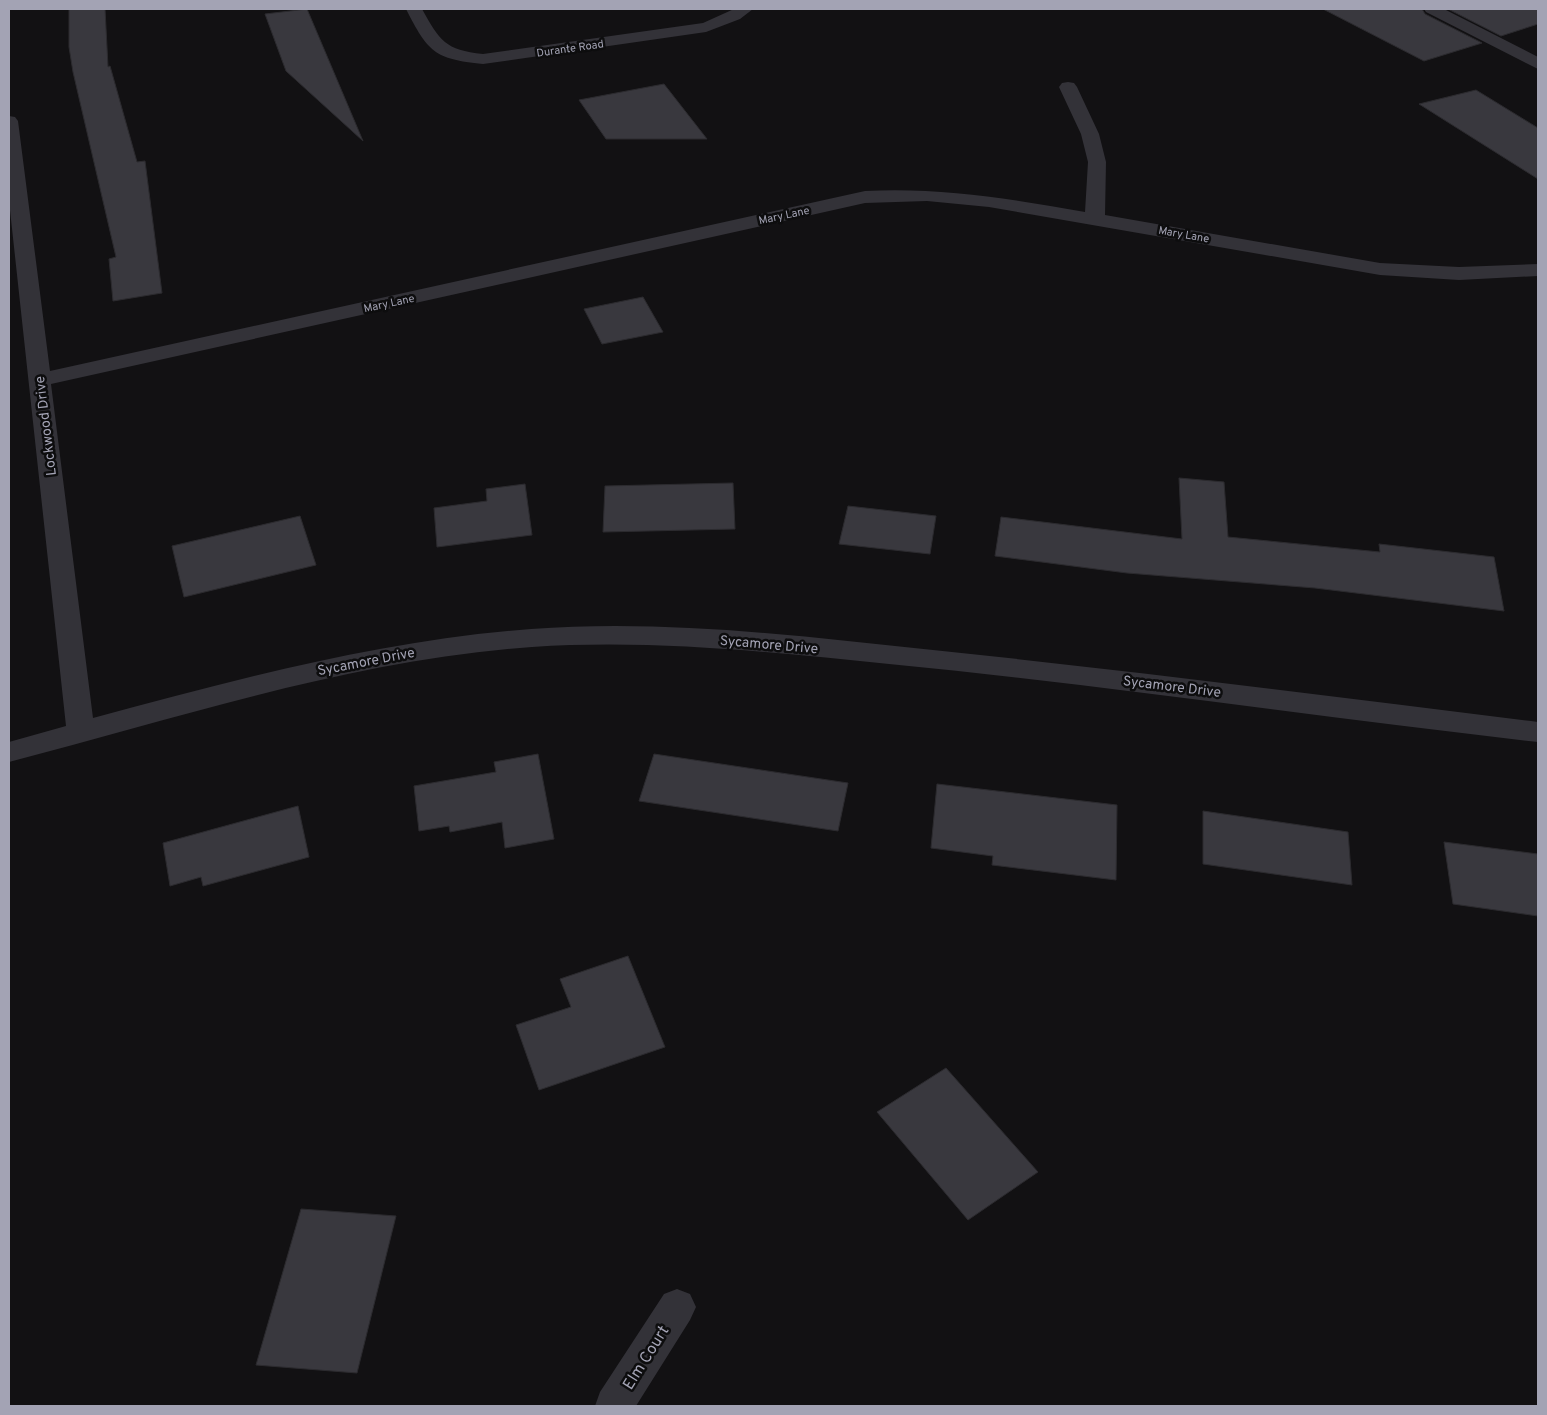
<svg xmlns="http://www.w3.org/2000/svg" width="1547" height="1415" viewBox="0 0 1547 1415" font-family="Overpass,sans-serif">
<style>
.building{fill:#39383e;stroke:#2c2b2f}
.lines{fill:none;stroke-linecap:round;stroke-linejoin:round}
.street{fill:#333238;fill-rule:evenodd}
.labels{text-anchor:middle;stroke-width:5;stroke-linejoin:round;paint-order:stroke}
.far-street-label{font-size:11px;fill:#a3a3b4;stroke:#0d0d0e}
.street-label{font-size:14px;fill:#a3a3b4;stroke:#0d0d0e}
.near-street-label{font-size:16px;fill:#a3a3b4;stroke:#0d0d0e}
</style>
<rect width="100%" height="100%" fill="#121113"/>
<!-- building -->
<path class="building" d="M69 9H105L108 67 110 66 137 162 145 161 162 293 113 301 109 259 116 257 73 72 69 47Z
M307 9 363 141 286 71 265 14Z
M1323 9H1422L1425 14 1482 43 1424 61Z
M1448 9H1538V24L1501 36Z
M664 84 707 139H606L579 100Z
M1476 90 1538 128V179L1419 104Z
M643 297 663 332 602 344 584 309Z
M1179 478 1224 482 1228 537 1380 552 1379 544 1494 557 1504 611 1315 588 1127 573 995 556 1001 517 1182 539Z
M733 483 735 529 603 532 605 486Z
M525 484 532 535 437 547 434 508 487 501 486 489Z
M848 506 936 516 930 554 839 544Z
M300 516 316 565 184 597 172 546Z
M538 754 554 839 505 848 502 822 450 832 449 826 419 831 414 786 496 772 494 762Z
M654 754 848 783 838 831 639 801Z
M937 784 1117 805 1116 880 992 865 993 856 931 848Z
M298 806 309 857 203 886 201 877 170 886 163 843Z
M1203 811 1348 832 1352 885 1203 864Z
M1444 842 1538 854V916L1453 904Z
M628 956 665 1047 539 1090 516 1025 571 1007 560 979Z
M946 1068 1038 1172 968 1220 877 1112Z
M301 1209 396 1216 357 1373 256 1365Z"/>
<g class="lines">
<!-- street -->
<path class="street" d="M406 9H422C440 41 445 50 483 54L703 23 734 9H753L740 19 706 32 483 64C434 59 428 52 406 9Z
M1424 9H1444L1538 57V69L1426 12Z
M1068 82 1074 83 1077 87 1099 134 1106 162 1105 215 1380 263 1459 267 1538 264V276L1459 280 1380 275 989 207 927 201 865 203 51 384 93 718C237 679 382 640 531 629 665 619 800 636 933 650 1135 671 1337 697 1538 722V742C1322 718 1106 685 889 664 771 652 651 639 532 647 352 660 182 717 9 762V742L66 726 9 201V116L15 117 18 121 50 371 865 191C940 187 1011 199 1085 212L1088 162 1081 134 1059 87 1062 83Z
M677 1289 690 1294 696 1307 690 1320 636 1406H595L600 1392 664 1294Z"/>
</g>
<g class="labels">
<!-- far-street labels -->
<g class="far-street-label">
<text transform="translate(570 48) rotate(-8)" y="4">Durante Road</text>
<text transform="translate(784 215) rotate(-12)" y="4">Mary Lane</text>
<text transform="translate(1184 234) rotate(10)" y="4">Mary Lane</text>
<text transform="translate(389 303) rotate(-12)" y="4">Mary Lane</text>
</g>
<!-- street labels -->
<g class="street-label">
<text transform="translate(45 426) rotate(-97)" y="5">Lockwood Drive</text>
<text transform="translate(769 644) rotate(5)" y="5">Sycamore Drive</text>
<text transform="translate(366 661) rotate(-11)" y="5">Sycamore Drive</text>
<text transform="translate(1172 686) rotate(7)" y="5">Sycamore Drive</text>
</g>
<!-- near-street labels -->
<g class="near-street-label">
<text transform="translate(645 1357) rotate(-58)" y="6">Elm Court</text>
</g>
</g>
<!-- border -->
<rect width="1547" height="1415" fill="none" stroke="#a3a3b4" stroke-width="20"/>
</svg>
